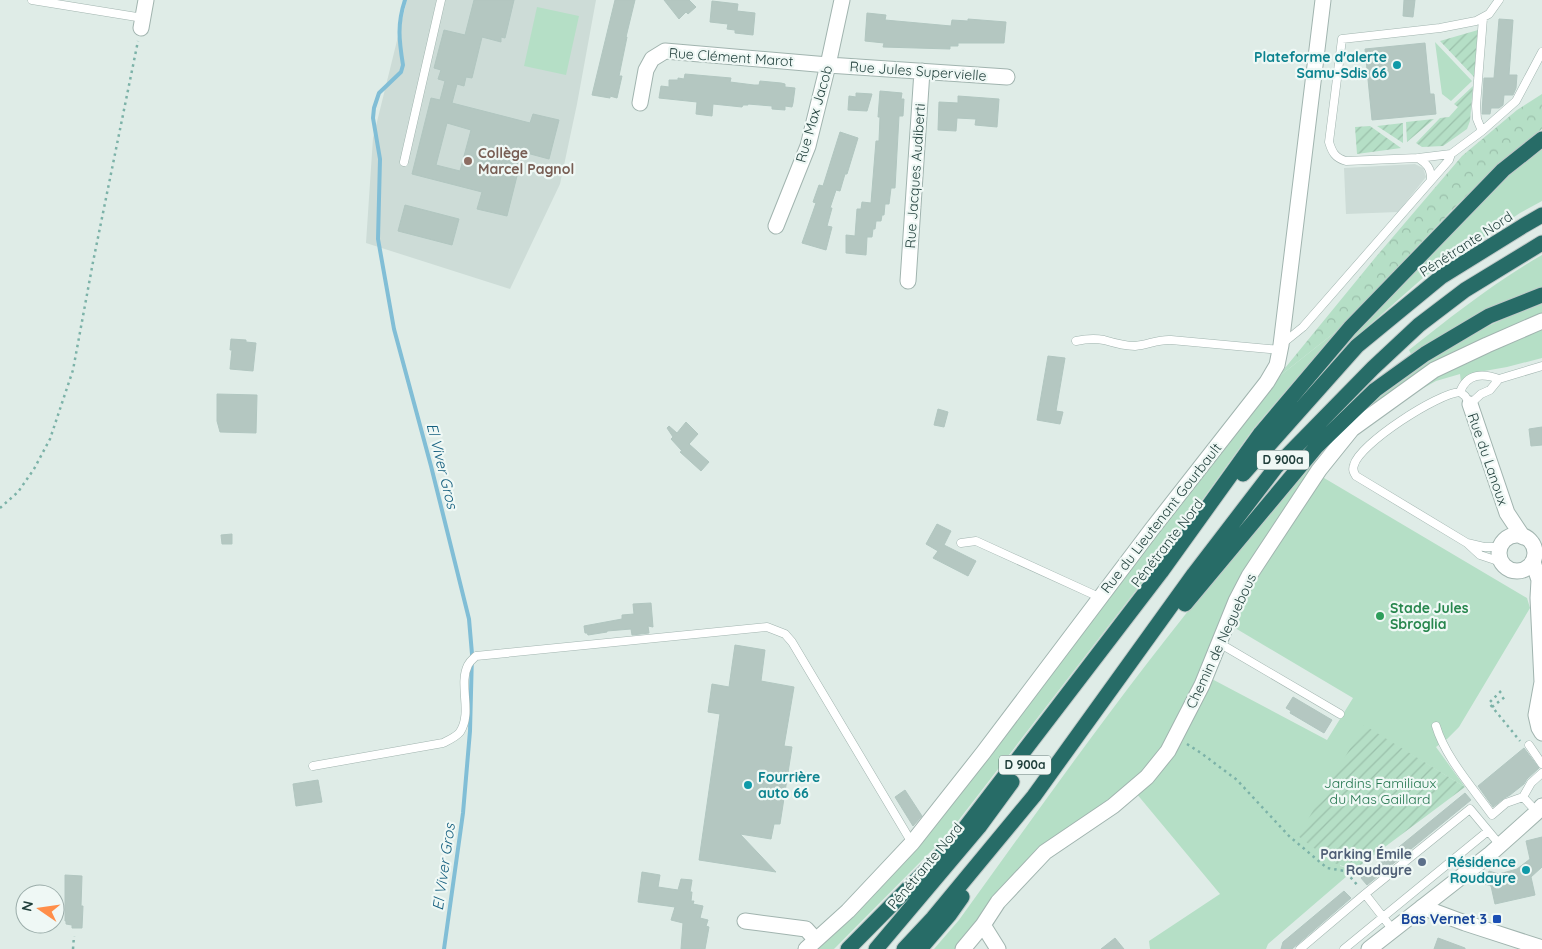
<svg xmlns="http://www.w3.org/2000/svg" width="1542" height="949" viewBox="0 0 1542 949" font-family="Quicksand,sans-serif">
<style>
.built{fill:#cddcd7}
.grass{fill:#b5dfc6}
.forest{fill:url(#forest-crowns)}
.garden{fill:url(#garden-furrows)}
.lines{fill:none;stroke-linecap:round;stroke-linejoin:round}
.stream{stroke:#81bed6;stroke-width:4}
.building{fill:#b4c7c1;stroke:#b1c6c0;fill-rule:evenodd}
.lane-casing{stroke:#a1b4af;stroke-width:9}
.street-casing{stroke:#a1b4af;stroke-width:17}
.highway-casing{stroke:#c0c9c8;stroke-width:17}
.path{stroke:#7cb2a8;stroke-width:2.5;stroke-dasharray:2.5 4;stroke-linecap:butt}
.lane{stroke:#fff;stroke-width:8}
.street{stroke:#fff;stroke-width:15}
.highway{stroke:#276c67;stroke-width:15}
.culture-dot{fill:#0f9aa8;stroke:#eff8f5;stroke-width:2}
.education-dot{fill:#8d6e63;stroke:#eff8f5;stroke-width:2}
.leisure-dot{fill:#2e9e5b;stroke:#eff8f5;stroke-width:2}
.service-dot{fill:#5c6f8a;stroke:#eff8f5;stroke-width:2}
.transit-dot{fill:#1a4fb4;stroke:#eff8f5;stroke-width:2}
.labels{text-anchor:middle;stroke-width:4.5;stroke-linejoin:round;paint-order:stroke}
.shield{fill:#eff8f5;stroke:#5d7571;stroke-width:1}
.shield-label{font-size:12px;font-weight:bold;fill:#1e3d39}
.street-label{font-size:14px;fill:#1e3d39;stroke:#eff8f5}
.culture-label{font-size:14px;font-weight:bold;fill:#0d838f;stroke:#eff8f5;text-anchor:end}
.education-label{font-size:14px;font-weight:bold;fill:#785e54;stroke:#eff8f5;text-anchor:start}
.leisure-label{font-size:14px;font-weight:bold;fill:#27864d;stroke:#eff8f5;text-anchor:start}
.park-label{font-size:14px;fill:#257750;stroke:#eff8f5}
.service-label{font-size:14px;font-weight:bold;fill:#4e5e75;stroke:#eff8f5;text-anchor:end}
.transit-label{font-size:14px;font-weight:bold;fill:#164399;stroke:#eff8f5;text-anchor:end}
.water-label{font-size:15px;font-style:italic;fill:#135e7e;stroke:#eff8f5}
</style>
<defs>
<pattern id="forest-crowns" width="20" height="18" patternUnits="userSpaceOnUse" patternTransform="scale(1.25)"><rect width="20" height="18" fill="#b5dfc6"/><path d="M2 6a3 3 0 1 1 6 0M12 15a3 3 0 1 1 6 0" fill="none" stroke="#9bc0ab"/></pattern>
<pattern id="garden-furrows" width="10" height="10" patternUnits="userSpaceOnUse" patternTransform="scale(1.25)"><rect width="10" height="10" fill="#b5dfc6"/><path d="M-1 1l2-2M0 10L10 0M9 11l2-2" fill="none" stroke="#9bc0ab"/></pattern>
</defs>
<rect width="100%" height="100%" fill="#dfece7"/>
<!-- built -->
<path class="built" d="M407 0H596L577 104 560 184 510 289 366 243 373 138Z
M1415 164 1423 168 1426 177 1398 212 1346 214 1344 168Z"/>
<!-- grass -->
<path class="grass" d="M537 7 579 16 566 75 524 66Z
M1435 42 1472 81 1451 101 1442 94Z
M1542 147V201L1520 213 1424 277 1365 329 1310 382 1402 280 1497 186Z
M1542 255V290L1412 356 1409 350C1452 316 1495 282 1542 255Z
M1542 304V316L1431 366 1314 467 1163 748 1143 773 978 922 956 949H934L959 920C1045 801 1130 680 1224 567 1264 519 1303 467 1348 424 1403 371 1470 329 1542 304Z
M1542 326V358L1507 367 1473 373 1461 382 1460 374 1436 381 1418 391 1436 374Z
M1339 329 1254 428 1154 567 948 834 834 949H817L853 916 917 848 989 757 1105 602 1276 379Z
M1319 475 1527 598 1530 608 1459 727 1447 739 1436 747 1465 787 1364 726 1340 866 1354 870 1268 944 1266 949H1150L1149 941 1220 894 1136 793 1210 678 1327 740 1353 698 1230 625Z"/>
<!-- forest -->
<path class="forest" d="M1542 94V129L1500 163 1451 211 1339 329 1276 379 1375 258 1462 156 1517 110Z"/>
<!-- garden -->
<path class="garden" d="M1478 30 1474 77 1440 41Z
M1473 86 1470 121 1467 129 1443 146 1422 147 1416 143 1440 118 1449 117 1458 107 1454 104Z
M1434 119 1407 142 1406 122Z
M1403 123V143L1377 126Z
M1370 126 1401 148 1357 154 1355 127Z
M1364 725 1465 787 1354 870 1334 863 1298 836Z"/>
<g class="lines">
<!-- stream -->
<path class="stream" d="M405 0C397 24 399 40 403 65L401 72 379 93 374 108 373 118 380 159 378 239 394 329 431 466 469 619 472 654 470 731 463 813 444 949"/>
</g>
<!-- building -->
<path class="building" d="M474 0H514L505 38 501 37V42L482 37 472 78 466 77 464 86 457 84 452 103 530 123 533 114 559 120 549 159 523 152 507 216 477 209 482 192 412 174 431 98 440 100 445 81 438 79 441 70 434 68 444 30 465 35ZM447 123 471 130 460 171 436 165Z
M615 0H635L626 37H627L619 76H622L617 98 610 96V98L592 95Z
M664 0H689L696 7 688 14 686 12 679 19Z
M1404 0H1415L1413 17 1403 16Z
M712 1 738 4 737 11 755 13 753 35 735 33V30L727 29 728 24 710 22Z
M867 13 886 15 885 20 951 26 952 20 968 21V19L1006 22 1004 43H958V46H950V49L883 47 884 43 865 41Z
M1499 19 1513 20 1509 75H1517L1516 88 1513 95H1504L1503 105 1499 108H1491L1490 114H1482L1484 78H1494Z
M1425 43 1430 94H1434L1436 114 1372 120 1365 49Z
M685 74 731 78 730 82 754 85H759L760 81 781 83 785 84V87L795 88 793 103 792 107 785 106V110L772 109V106L748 104V105H743L742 107 713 104 712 116 696 114 697 102 659 98 661 86 669 87V80H678V78L684 79Z
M880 91 902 93 901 99H904L903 116H899L895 188H891L889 204H885L884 215H882L881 221H876L875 229H873L872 237H867L866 255 846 253V235L855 236 857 209H861L862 202 871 203 876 141H879L880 117H878Z
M856 93 872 94 867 111 848 110 849 96 856 97Z
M958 96 999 99 997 127 975 125 976 119 957 118 956 131 938 130 939 102 958 103Z
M840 132 858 138 847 174H845L840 191 836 190 830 208H832L827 226 832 227 826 250 802 243 816 203 813 202 819 185 823 186Z
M405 205 459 219 452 245 398 231Z
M231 339 246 340V342L256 343 253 371 230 369 232 350H230Z
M1048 356 1065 358 1056 411 1063 412 1060 424 1037 420Z
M217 394 257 395 256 433 220 432 217 421Z
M938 409 948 412 944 427 934 425Z
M686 422 698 434 689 444 709 462 701 471 680 452 682 451 671 439 673 437 667 428 669 426 677 433Z
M1542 427V445L1531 446 1529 429Z
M937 524 951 531 944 545 976 561 968 576 933 558 938 551 926 544Z
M232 534V544H222L221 535Z
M651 603 653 627 648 626 649 633 632 635 631 629 607 631V632L588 635 587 633H585L584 626 622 619V615L634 614 633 604Z
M735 645 765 650 761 681 794 687 784 746 792 747 780 824H774L771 839 740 834 776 872 699 860 720 714 708 712 712 684 729 687Z
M1293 697 1332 720 1324 733 1290 713 1291 711 1286 708Z
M1524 748 1539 768 1527 779 1524 784 1510 795 1503 799 1493 807 1478 786Z
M318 780 322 802 296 806 293 784Z
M905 790 922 816 913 826 895 797Z
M1465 793 1471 800 1367 885 1361 878Z
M1542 837V867L1531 877 1535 895 1495 904 1491 886 1485 884 1489 871 1499 874 1517 869 1530 859 1526 841Z
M642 872 660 875 658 887 678 890 681 879 692 880 690 892H692L691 901H694L693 904 703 906 700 918 708 920 706 926 709 927 705 949H681L683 923 671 920 675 907 638 902Z
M65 875 82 876 81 906H83L82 928H72V925L66 924V921H65Z
M1344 891 1351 898 1292 949H1281L1283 942Z
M1115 938 1124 949H1101Z
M1438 938 1465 948V949H1434Z"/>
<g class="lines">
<defs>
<path id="lane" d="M32 0 143 18
M1483 18 1476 106 1477 119 1482 131 1516 101 1542 52
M1482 131 1451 154 1418 158 1346 161C1335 158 1332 152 1329 142L1342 39 1440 28 1476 21 1489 14 1499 0
M1418 158C1427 164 1431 168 1431 179
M404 162 441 0
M1076 341C1085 339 1094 338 1104 340 1114 343 1124 346 1135 346 1148 345 1158 339 1171 340L1280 350
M1282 344 1303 327 1449 160 1451 154
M1499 379 1542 366
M1460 392C1467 373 1483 373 1499 379L1490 390 1481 394 1470 404 1465 396 1460 392C1438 393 1359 444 1354 465 1352 470 1354 473 1356 476L1467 543
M961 543 976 541 1099 597
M1500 547H1484L1467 543 1480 555 1501 562
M1219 643 1340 714
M1436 726C1445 757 1473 788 1492 815L1506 803 1523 797
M1529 745 1542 764
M313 766 443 743C449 740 456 737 460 732 473 712 458 685 468 665 470 661 473 659 476 656L767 627 785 634 792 642 912 843
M1537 812 1523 797 1531 783 1542 773
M1365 894 1393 930
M1300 949 1365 894 1470 809 1500 845
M1344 949 1488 831"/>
<path id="street" d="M141 28 146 0
M640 103 646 70 652 59 665 51 828 65 1007 77
M776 226 808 146 828 65 842 0
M908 281 922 71
M1470 404 1507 513 1523 537
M1499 553a18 18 0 1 1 36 0a18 18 0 1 1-36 0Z
M1533 562 1539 580 1538 598 1542 682 1536 715 1539 728 1542 733
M1422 907 1465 923 1542 948
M745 921 806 929 816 940
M983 925 998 949
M806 949 848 911 912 843 983 753 1152 529 1267 382 1277 365 1281 345 1323 0
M963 949 983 925 998 902 1045 852 1113 806 1147 777 1168 751 1202 685 1236 601 1249 576 1319 470 1352 429 1434 370 1487 345 1542 321
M1369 949 1489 855 1537 812 1542 806"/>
<path id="highway" d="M1243 474 1357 346 1441 277 1523 226 1542 215
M1185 604 1317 446 1375 390 1425 354 1489 316 1542 295
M848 949 955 841 1161 572 1261 433 1350 328 1503 170 1542 139
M876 949 979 827 1012 782
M904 949 933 918 1034 796 1194 574 1276 467 1373 368 1419 325 1465 290 1542 243
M920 949 950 914 962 897"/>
</defs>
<!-- lane casing -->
<use href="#lane" class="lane-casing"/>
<!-- street casing -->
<use href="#street" class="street-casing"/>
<!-- highway casing -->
<use href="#highway" class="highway-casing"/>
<!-- path -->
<path class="path" d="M0 508 18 492 34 469 50 439 73 370 93 262 138 41
M1501 691 1489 703 1520 741
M1492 707 1506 696
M1187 744 1201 753 1237 780 1289 836 1327 868 1345 871 1359 887
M73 949 74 936"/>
<!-- lane -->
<use href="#lane" class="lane"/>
<!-- street -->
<use href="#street" class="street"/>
<!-- highway -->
<use href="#highway" class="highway"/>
</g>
<!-- markers -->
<g class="culture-dot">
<circle cx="1397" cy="65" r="5"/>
<circle cx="748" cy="785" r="5"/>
<circle cx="1526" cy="870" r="5"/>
</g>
<circle class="education-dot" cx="468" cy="161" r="5"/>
<circle class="leisure-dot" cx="1380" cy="616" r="5"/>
<circle class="service-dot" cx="1422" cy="862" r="5"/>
<rect class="transit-dot" x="1492" y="914" width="10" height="10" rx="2.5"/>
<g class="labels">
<!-- shield labels -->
<g class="shield">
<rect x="1257" y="450.5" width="52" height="19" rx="4"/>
<rect x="999" y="755.5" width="52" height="19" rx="4"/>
</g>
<g class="shield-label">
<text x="1283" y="464">D 900a</text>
<text x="1025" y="769">D 900a</text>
</g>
<!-- street labels -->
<g class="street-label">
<text transform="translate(731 57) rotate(4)" y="5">Rue Clément Marot</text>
<text transform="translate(918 71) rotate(4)" y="5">Rue Jules Supervielle</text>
<text transform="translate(814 114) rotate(-74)" y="5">Rue Max Jacob</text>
<text transform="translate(915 176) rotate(-86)" y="5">Rue Jacques Audiberti</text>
<text transform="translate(1466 244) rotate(-33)" y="5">Pénétrante Nord</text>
<text transform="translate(1488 459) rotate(71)" y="5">Rue du Lanoux</text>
<text transform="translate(1161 518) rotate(-52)" y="5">Rue du Lieutenant Gourbault</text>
<text transform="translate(1167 543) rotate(-52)" y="5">Pénétrante Nord</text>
<text transform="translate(1221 641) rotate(-65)" y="5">Chemin de Neguebous</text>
<text transform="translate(925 866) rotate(-50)" y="5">Pénétrante Nord</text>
</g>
<!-- culture labels -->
<g class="culture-label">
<text x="1387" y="62">Plateforme d'alerte<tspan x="1387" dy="16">Samu-Sdis 66</tspan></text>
<text x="758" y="782" text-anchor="start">Fourrière<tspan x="758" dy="16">auto 66</tspan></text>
<text x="1516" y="867">Résidence<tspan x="1516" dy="16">Roudayre</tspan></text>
</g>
<!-- education labels -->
<g class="education-label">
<text x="478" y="158">Collège<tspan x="478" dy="16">Marcel Pagnol</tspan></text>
</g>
<!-- leisure labels -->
<g class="leisure-label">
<text x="1390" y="613">Stade Jules<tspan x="1390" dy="16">Sbroglia</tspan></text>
</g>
<!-- park labels -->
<g class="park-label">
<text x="1380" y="788">Jardins Familiaux<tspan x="1380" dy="16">du Mas Gaillard</tspan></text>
</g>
<!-- service labels -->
<g class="service-label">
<text x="1412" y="859">Parking Émile<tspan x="1412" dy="16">Roudayre</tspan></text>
</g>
<!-- transit labels -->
<g class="transit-label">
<text x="1487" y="924">Bas Vernet 3</text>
</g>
<!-- water labels -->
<g class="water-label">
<text transform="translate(442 466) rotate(76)" y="5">El Viver Gros</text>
<text transform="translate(444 867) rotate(-82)" y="5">El Viver Gros</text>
</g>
</g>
<!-- north arrow -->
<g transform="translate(40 909) rotate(283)"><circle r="24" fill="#eff8f5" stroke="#9badaa"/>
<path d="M0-4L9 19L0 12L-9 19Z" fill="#ff8e49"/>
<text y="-8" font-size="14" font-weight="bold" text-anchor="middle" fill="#1e3d39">N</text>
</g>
</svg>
